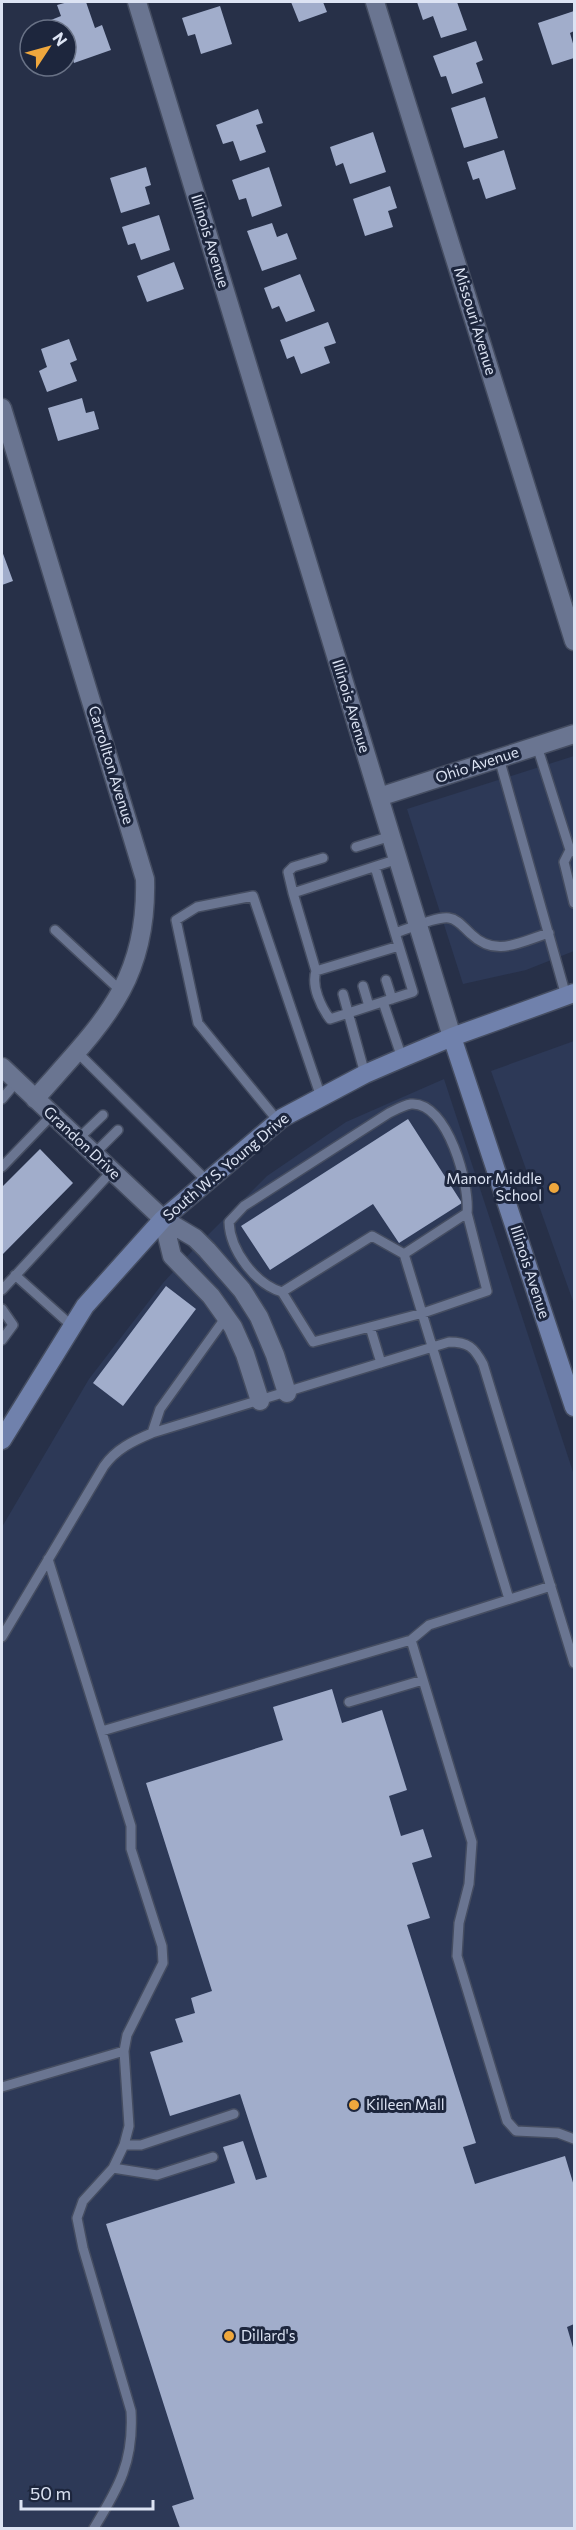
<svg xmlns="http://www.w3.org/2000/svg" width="576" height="2530" viewBox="0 0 576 2530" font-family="Commissioner,sans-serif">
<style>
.built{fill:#2d3957}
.building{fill:#a1adcb}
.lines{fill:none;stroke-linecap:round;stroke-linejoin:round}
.lane-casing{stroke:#454d61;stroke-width:12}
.street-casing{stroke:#454d61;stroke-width:21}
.secondary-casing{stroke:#454d61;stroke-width:21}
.lane{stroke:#6a7591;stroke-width:9}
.street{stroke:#6a7591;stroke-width:18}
.secondary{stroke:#7081ac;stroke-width:18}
.poi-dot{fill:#efa73d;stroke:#1d263d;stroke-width:2}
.labels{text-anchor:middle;stroke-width:6;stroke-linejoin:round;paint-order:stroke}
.street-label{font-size:15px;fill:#dce3f3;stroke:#1d263d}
.poi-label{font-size:15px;fill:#dce3f3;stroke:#1d263d;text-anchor:start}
</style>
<rect width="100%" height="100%" fill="#273048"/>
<!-- built -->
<path class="built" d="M574 756V951L526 970 463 984 407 809Z
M574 1041V1304L491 1071Z
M444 1079 574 1475V2528H2V1527L89 1379 163 1283 193 1250 267 1176 346 1122Z"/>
<!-- building -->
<path class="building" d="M68 2H86L95 28 102 25 111 50 74 63 68 45 66 46V30H54L51 20 61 16 57 5Z
M291 2H323L327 12 299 22Z
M417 2H457L467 30 441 38 433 16 423 20Z
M220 6 232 44 201 54 195 34 188 36 182 18Z
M574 11V31L570 33 574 47V58L552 65 538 23Z
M476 41 483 60 476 63 483 83 452 94 446 76 441 77 433 56Z
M485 97 498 138 464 148 451 108Z
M258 109 263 123 256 125 266 152 240 161 233 141 223 144 216 125Z
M373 132 386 172 350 184 343 163 336 166 330 147Z
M504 150 516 189 486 199 479 178 473 180 467 162Z
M146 167 151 185 145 187 150 204 121 213 110 178Z
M269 167 282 206 252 217 246 198 239 200 232 180Z
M390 186 397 208 388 211 393 227 365 236 353 199Z
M159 215 170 250 141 260 135 243 128 245 122 227Z
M272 223 277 237 287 233 297 259 262 271 247 231Z
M174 262 184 289 147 302 137 276Z
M300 274 315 311 286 322 279 306 272 309 264 288Z
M328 322 336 343 324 347 330 363 301 374 294 356 287 359 280 340Z
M69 339 77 360 70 363 77 381 47 392 39 371 47 367 41 349Z
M82 398 86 413 94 411 99 429 58 441 48 408Z
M2 551 13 581 2 585Z
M408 1119 462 1203 399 1243 373 1204 270 1270 241 1226Z
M40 1149 73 1183 2 1255V1187Z
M166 1286 196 1309 123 1406 93 1383Z
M332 1689 342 1723 382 1710 407 1790 389 1796 401 1836 423 1829 432 1857 412 1863 430 1918 407 1925 476 2143 463 2147 475 2184 565 2156 574 2186V2324L567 2327 574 2351V2528H180L172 2506 194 2499 106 2224 235 2183 223 2147 243 2141 256 2180 267 2177 240 2094 170 2116 150 2052 183 2042 175 2019 195 2013 191 1998 212 1991 146 1783 283 1740 273 1707Z"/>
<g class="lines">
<defs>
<path id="lane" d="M537 746 570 850 574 852
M499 758 566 996
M356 847 391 836
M570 850 564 862 574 903
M375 867 413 992 330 1019C321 1007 311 986 316 971L293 893 398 859
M293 893 288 872 293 867 323 858
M55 930 122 992
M395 933C408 929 437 916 449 918 458 919 464 928 471 934 496 958 519 942 549 933
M316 971 399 946
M386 980 392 999
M363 986 369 1006
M343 994 365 1074
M383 1002 402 1058
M76 1051 207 1181
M2 1099 17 1081
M278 1121 198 1023 176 920 197 907 253 896 321 1097
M78 1139 103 1115
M94 1154 118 1130
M2 1167 52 1115
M404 1254 467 1213
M15 1275 72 1326
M2 1290 112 1171
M282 1292C255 1284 230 1250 229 1222L244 1206 389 1113C395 1110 404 1105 411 1104 448 1101 470 1186 467 1213L487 1291 423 1313 313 1342 282 1292 372 1236 404 1254 509 1599
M2 1309 13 1325 2 1340
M370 1327 381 1363
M152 1433 160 1409 226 1317
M48 1559 131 1826V1849L162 1946 163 1963 127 2035 124 2051 129 2126 124 2145 113 2168 83 2201 77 2218 83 2248 131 2411C134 2461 119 2487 94 2528
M2 1637 104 1466C116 1449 133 1441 152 1433L449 1342C468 1342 474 1347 483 1364L574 1663
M411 1640 472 1842 469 1884 459 1923 457 1956 507 2121 516 2131 558 2133 574 2139
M349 1702 423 1680
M102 1731 411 1640 429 1625 551 1586
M2 2087 124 2051
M124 2145H141L234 2114
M113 2168 157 2175 213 2157"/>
<path id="street" d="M137 2 452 1037
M375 2 574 641
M2 408 145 879C148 984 100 1025 35 1099
M379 797 574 734
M2 1067 163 1219 195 1238 207 1250 242 1290 259 1317 275 1355 287 1393
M163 1219 172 1256 211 1296 233 1327 245 1354 260 1401"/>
<path id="secondary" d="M452 1037 574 1407
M2 1440 85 1306 163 1219 282 1118 365 1074 402 1058 452 1037 574 993"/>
</defs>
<!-- lane casing -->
<use href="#lane" class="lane-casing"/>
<!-- street casing -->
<use href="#street" class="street-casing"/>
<!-- secondary casing -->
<use href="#secondary" class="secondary-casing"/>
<!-- lane -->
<use href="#lane" class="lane"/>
<!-- street -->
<use href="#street" class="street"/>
<!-- secondary -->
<use href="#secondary" class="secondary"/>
</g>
<!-- markers -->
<g class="poi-dot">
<circle cx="554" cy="1188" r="6"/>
<circle cx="354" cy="2105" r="6"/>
<circle cx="229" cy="2336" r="6"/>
</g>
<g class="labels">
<!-- street labels -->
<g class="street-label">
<text transform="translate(210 241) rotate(73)" y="5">Illinois Avenue</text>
<text transform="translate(475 321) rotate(73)" y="5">Missouri Avenue</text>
<text transform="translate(351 706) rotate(73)" y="5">Illinois Avenue</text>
<text transform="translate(111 765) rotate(73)" y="5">Carrollton Avenue</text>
<text transform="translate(477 765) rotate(-18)" y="5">Ohio Avenue</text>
<text transform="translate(82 1143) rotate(43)" y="5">Grandon Drive</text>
<text transform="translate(226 1167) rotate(-40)" y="5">South W.S. Young Drive</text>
<text transform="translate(530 1272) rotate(72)" y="5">Illinois Avenue</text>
</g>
<!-- poi labels -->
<g class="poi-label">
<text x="542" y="1184" text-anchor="end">Manor Middle<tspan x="542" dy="17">School</tspan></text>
<text x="366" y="2110">Killeen Mall</text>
<text x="241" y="2341">Dillard's</text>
</g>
</g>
<!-- border -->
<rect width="576" height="2530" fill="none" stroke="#dce3f3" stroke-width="6"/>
<!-- north arrow -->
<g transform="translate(48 48) rotate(54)"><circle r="28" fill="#1d263d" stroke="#697286" stroke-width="1.5"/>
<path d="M0-4.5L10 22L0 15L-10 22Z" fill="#efa73d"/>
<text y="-9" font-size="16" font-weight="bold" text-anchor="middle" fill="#dce3f3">N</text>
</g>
<!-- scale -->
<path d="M21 2500v9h132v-9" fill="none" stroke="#dce3f3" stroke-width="3"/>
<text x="30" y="2500" font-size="18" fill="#dce3f3" stroke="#1d263d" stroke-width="4.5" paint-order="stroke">50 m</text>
</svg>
